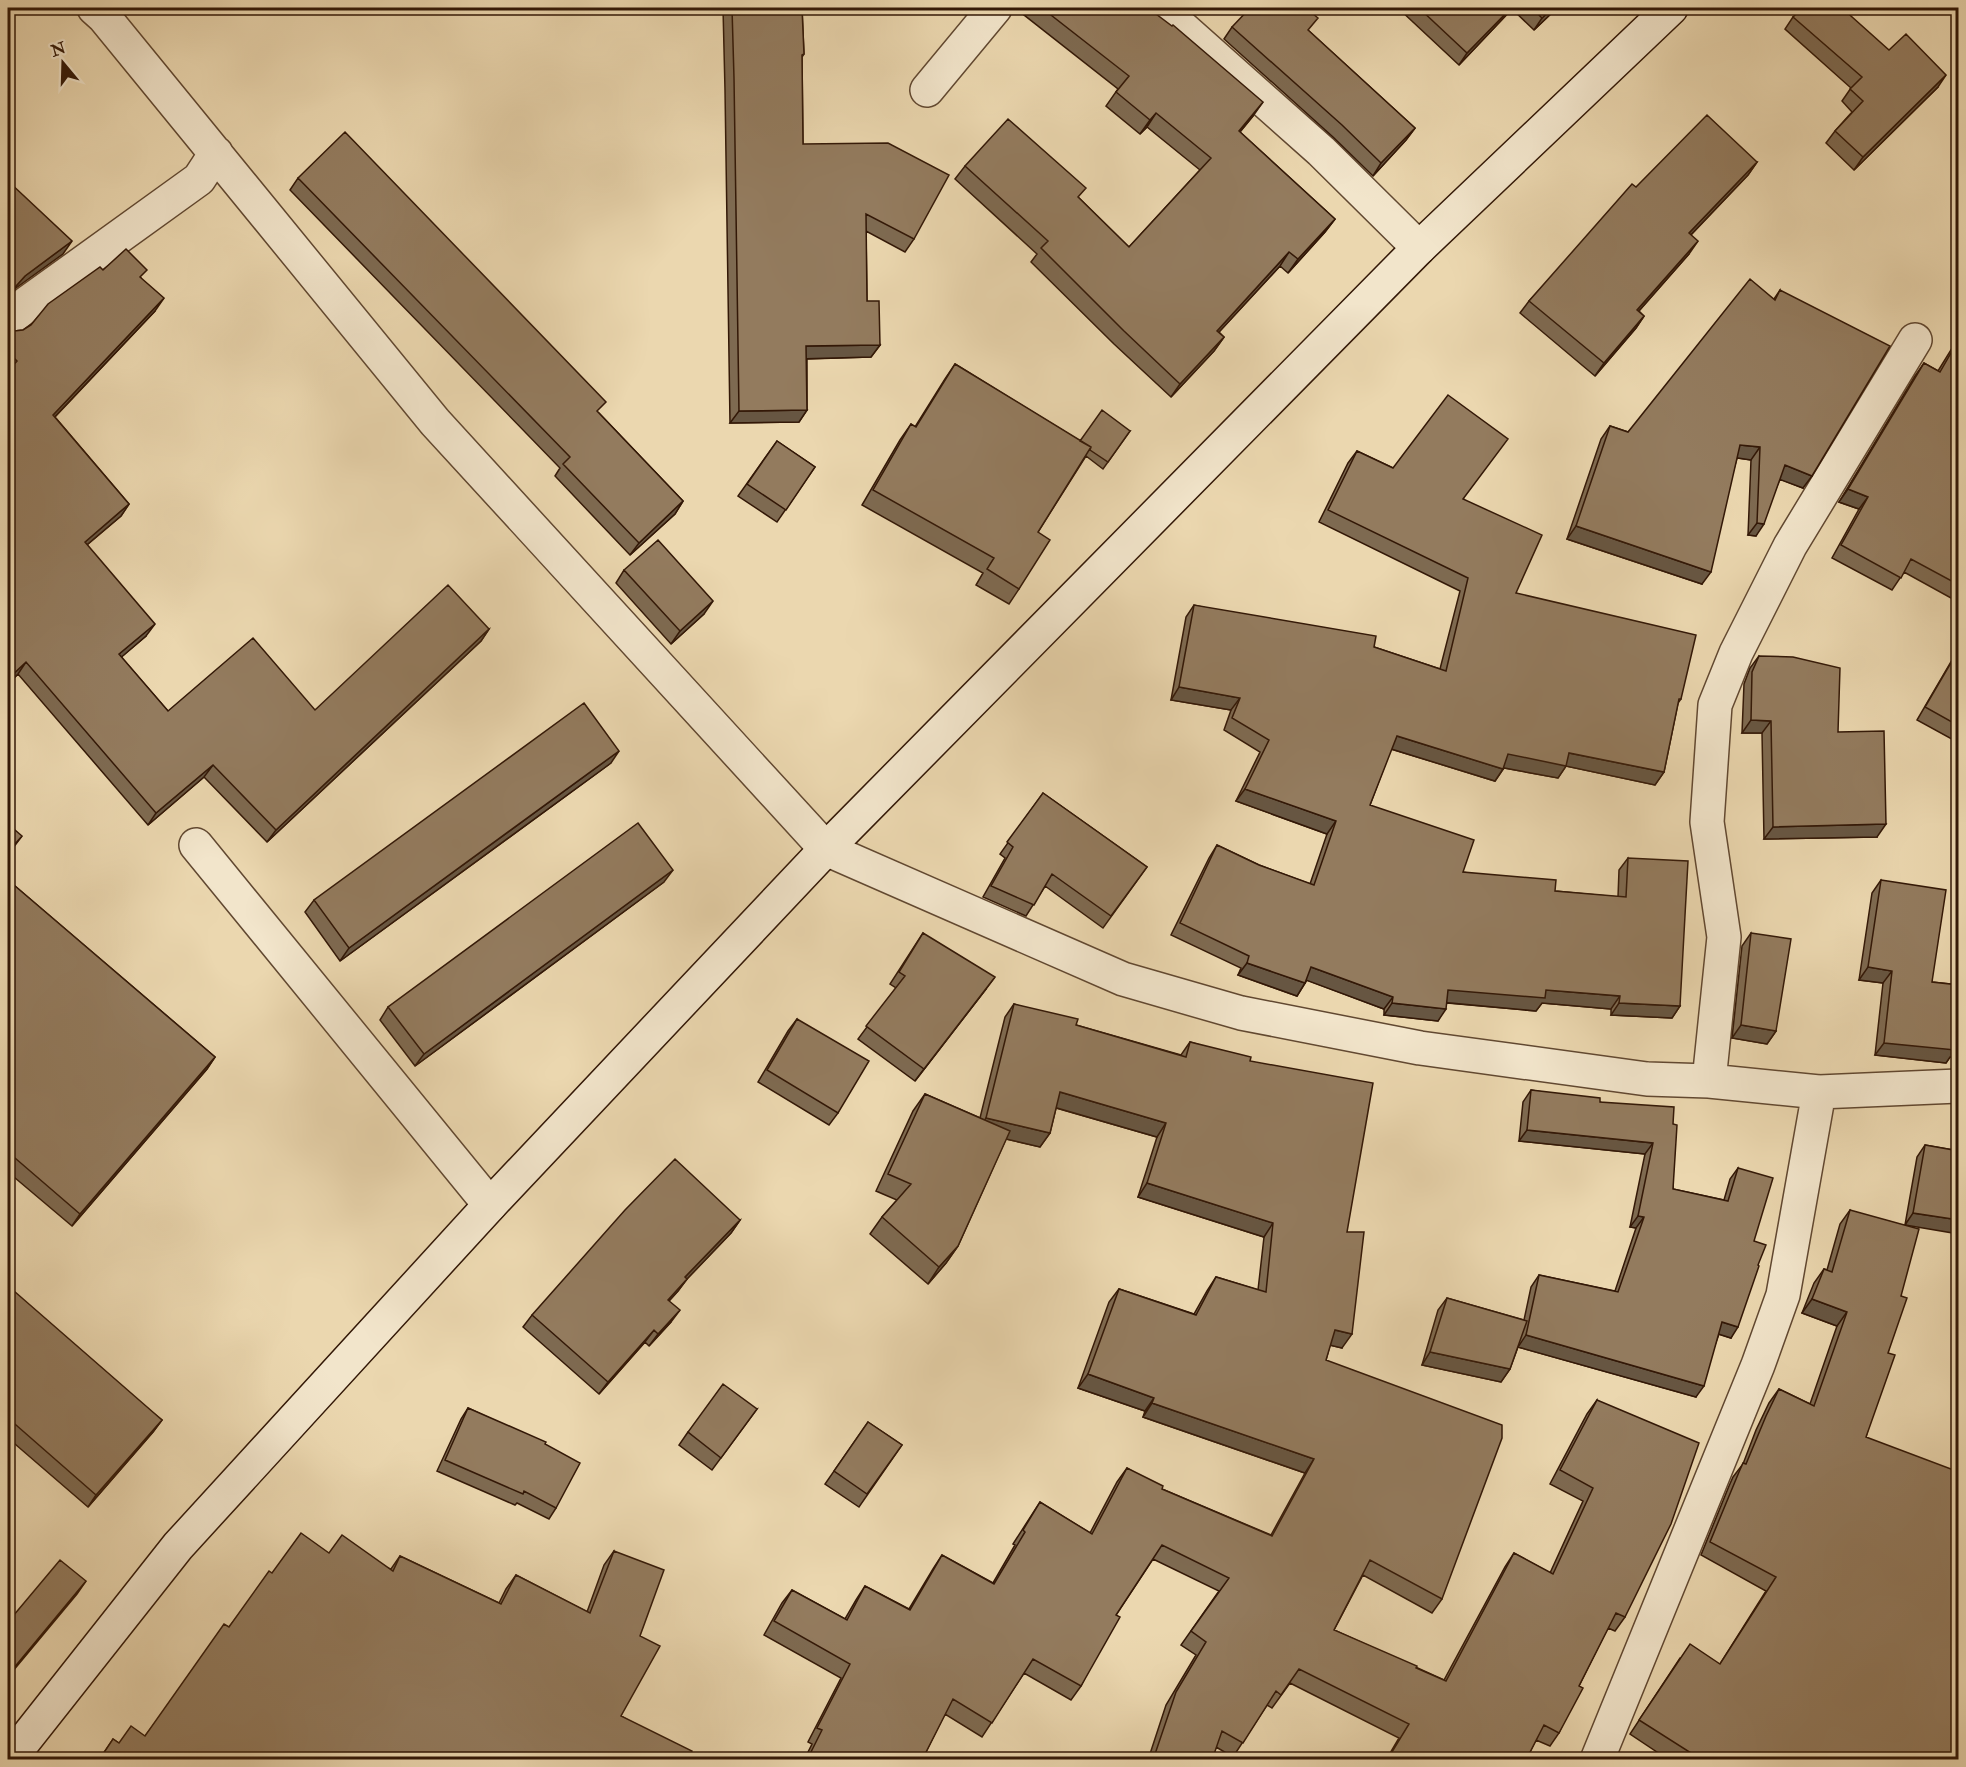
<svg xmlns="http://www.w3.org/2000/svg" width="1966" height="1767" viewBox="0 0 1966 1767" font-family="'IM FELL Double Pica',serif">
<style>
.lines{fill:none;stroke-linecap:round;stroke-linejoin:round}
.minor-casing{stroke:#614831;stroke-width:36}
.secondary-casing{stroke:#331807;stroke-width:36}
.minor{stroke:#f2e5cb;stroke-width:33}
.secondary{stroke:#f2e5cb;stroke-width:33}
.wall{fill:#7e6a51;stroke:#331807;stroke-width:1.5}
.shaded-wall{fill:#675642;stroke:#331807;stroke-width:1.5}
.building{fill:#937b5e;stroke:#331807;stroke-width:1.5}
</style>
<rect width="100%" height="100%" fill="#ebd7af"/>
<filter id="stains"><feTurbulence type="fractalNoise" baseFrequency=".00333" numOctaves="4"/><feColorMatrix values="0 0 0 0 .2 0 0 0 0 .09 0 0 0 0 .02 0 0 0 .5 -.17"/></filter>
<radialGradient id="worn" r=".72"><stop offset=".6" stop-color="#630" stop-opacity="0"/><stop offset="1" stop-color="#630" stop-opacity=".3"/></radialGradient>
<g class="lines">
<defs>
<path id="minor" d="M94 8 104 17 435 422 826 849 1123 979 1241 1013 1420 1048 1647 1079 1709 1081 1819 1092 1958 1086
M1160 8 1321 151 1419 248
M927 90 995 8
M8 325 27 303 199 179 216 153
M196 845 490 1205
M1709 1081 1724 937 1707 822 1715 705 1736 653 1790 546 1915 340
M1597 1760 1758 1365 1783 1295 1819 1092"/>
<path id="secondary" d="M9 1760 178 1546 490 1205 826 849 1419 248 1671 8"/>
</defs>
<!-- minor casing -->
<use href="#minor" class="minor-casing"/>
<!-- secondary casing -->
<use href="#secondary" class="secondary-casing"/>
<!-- minor -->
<use href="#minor" class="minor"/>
<!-- secondary -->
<use href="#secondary" class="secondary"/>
</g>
<!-- wall -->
<path class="wall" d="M723 8H802L804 54 802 57 803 144 914 239 905 252 866 231 867 301 880 345 871 357 807 359V410L799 422 730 423 725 90Z
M1015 8H1148L1253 116 1240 132 1335 219 1325 232 1288 273 1280 266 1219 332 1224 337 1214 351 1171 397 1114 344 1031 262 1037 254 955 179 965 166 1079 198 1129 247 1200 170 1147 127 1140 134 1106 106 1118 89Z
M1398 8H1557L1534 30 1512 9 1459 65Z
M1793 17 1889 50 1938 87 1854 170 1826 143 1835 131 1852 112 1842 101 1851 88 1785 29Z
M1232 27 1309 31 1415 128 1406 140 1373 176 1333 137 1224 39Z
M1757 162 1748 175 1691 235 1689 254 1639 311 1644 316 1636 328 1595 376 1520 313 1529 301 1636 187Z
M298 178 599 413 683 501 675 514 630 555 555 476 560 468 290 190Z
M103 270 141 278 155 311 55 417 129 504 121 516 87 545 146 636 121 657 168 711 315 710 489 629 481 641 267 842 204 777 148 825 18 674 8 684V328L14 331 23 330Z
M1780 290 1803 488 1780 479 1756 536 1748 535 1751 460 1737 458 1702 584 1567 539 1601 439 1610 426 1628 432 1774 299Z
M1959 337V587L1951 598 1904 572 1892 590 1832 558 1859 509 1839 502 1915 376 1924 363 1938 371Z
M955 364 1080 441 1130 431 1103 469 1086 456 1038 532 1019 589 1009 604 976 585 983 573 862 505 900 440 911 424 915 427 945 379Z
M777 441 815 467 777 522 738 496Z
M1357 451 1393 468 1464 499 1516 593 1681 699 1678 703 1664 772 1655 785 1566 766 1558 778 1504 768 1495 781 1391 749 1370 805 1463 872 1555 891 1618 897 1619 870 1628 858 1680 1006 1672 1018 1611 1015V1009L1542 1003 1536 1011 1447 1003 1438 1021 1384 1015V1009L1307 980 1297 996 1238 975 1241 968 1171 935 1209 858 1217 845 1259 865 1310 884 1327 834 1236 801 1260 752 1224 730 1231 710 1171 700 1186 617 1194 605 1374 647 1440 669 1460 591 1319 522 1348 463Z
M624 570 704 614 671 644 616 583Z
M1959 648V743L1917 720Z
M1759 656 1838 732 1877 837 1764 839 1762 733H1742L1744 684 1750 668Z
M611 763 340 961 305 912 314 900Z
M1043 793 1147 867 1103 928 1045 886 1026 916 983 897 1005 858 1000 854Z
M8 880 215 1057 207 1069 72 1226 8 1172Z
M1881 880 1932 982 1959 985V1057H1950L1946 1063 1875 1055 1883 983 1859 980 1872 893Z
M664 882 415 1066 380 1020 388 1007Z
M923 933 986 989 915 1081 858 1039 896 988 890 984Z
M1751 933 1776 1031 1767 1044 1732 1038 1742 946Z
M1014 1004 1076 1025 1181 1055 1190 1042 1250 1061 1347 1232 1342 1348 1330 1345 1326 1360 1442 1599 1432 1613 1363 1575 1334 1630 1444 1680 1505 1567 1514 1553 1550 1573 1583 1501 1550 1484 1587 1414 1597 1400 1625 1617 1615 1631 1608 1628 1579 1686 1559 1733 1550 1746 1536 1740 1526 1760H1386L1399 1738 1290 1683 1272 1708 1267 1705 1233 1757 1216 1747 1212 1760H1148L1166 1705 1196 1655 1181 1645 1219 1591 1153 1559 1116 1615 1081 1686 1071 1700 1024 1673 982 1737 945 1714 922 1760H804L812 1744 808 1742 841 1678 764 1635 782 1603 792 1590 845 1619 856 1600 865 1586 909 1609 933 1569 942 1555 993 1583 1015 1545 1013 1544 1040 1502 1090 1533 1117 1482 1127 1468 1162 1489 1271 1535 1305 1473 1143 1417 1145 1411 1078 1388 1109 1302 1119 1289 1194 1314 1207 1291 1216 1277 1258 1290 1264 1237 1138 1197 1157 1137 1056 1108 1050 1133 1040 1147 1006 1139 958 1246 946 1263 928 1284 870 1234 882 1217 897 1200 876 1191 913 1111 925 1094 980 1118 1005 1017Z
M797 1019 838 1113 829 1125 758 1082 788 1031Z
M1531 1090 1600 1102 1673 1124V1189L1724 1200 1730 1179 1738 1168 1754 1241 1758 1265 1731 1338 1719 1334 1696 1397 1518 1347 1510 1369 1501 1382 1422 1365 1438 1310 1447 1298 1524 1320 1531 1287 1539 1275 1615 1291 1636 1228 1630 1227 1645 1154 1519 1141 1523 1102Z
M1925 1145 1959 1151 1905 1225 1917 1157Z
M1850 1210 1901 1296 1888 1353 1866 1437 1959 1760H1669L1630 1734 1680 1658 1720 1664 1766 1591 1701 1555 1729 1486 1733 1477 1743 1464 1756 1430 1769 1403 1779 1389 1810 1404 1837 1326 1802 1313 1814 1283 1824 1269 1827 1270 1840 1224Z
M740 1220 731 1233 687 1279 678 1291 669 1301 671 1322 649 1346 645 1342 599 1394 523 1327 532 1315Z
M8 1299 162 1420 153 1432 88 1507 8 1438Z
M468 1408 545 1444 556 1508 549 1519 517 1503 515 1505 437 1471 461 1419Z
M757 1409 712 1470 679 1445 688 1432Z
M868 1422 902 1445 859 1507 825 1484Z
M614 1551 640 1636 621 1716 693 1760H99L113 1739 119 1743 145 1736 229 1627 272 1573 329 1553 391 1569 400 1556 499 1603 506 1589 516 1575 587 1612 604 1565Z"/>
<!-- shaded-wall -->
<path class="shaded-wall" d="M1511 8H1513L1459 65 1467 53Z
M1553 8H1557L1534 30 1542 18Z
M1946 75 1938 87 1854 170 1863 157Z
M1263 102 1253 116 1229 145 1239 131Z
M1156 113 1147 127 1140 134 1150 120Z
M1415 128 1406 140 1373 176 1381 163Z
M1757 162 1748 175 1680 246 1689 233Z
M1335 219 1325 232 1288 273 1298 259Z
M72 241 63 254 16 288 8 297V295L25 276Z
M1698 241 1689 254 1629 322 1637 310Z
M1289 252 1280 266 1207 345 1217 331Z
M164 298 155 311 45 427 53 415Z
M1644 316 1636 328 1595 376 1604 363Z
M1224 337 1214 351 1171 397 1180 384Z
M880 345 871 357 798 359 806 346Z
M807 410 799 422 730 423 739 411Z
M1740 445 1760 447 1751 460 1731 457Z
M1785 465 1812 476 1803 488 1776 478Z
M1848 489 1868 497 1859 509 1839 502Z
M683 501 675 514 630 555 639 543Z
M129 504 121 516 76 554 85 542Z
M1757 523 1764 524 1756 536 1748 535Z
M1576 526 1711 572 1702 584 1567 539Z
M713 601 704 614 671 644 680 631Z
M155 624 146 636 110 667 119 654Z
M489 629 481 641 267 842 276 830Z
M26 662 18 674 8 684V679Z
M1179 687 1240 698 1231 710 1171 700Z
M1751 720 1771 721 1762 733H1742Z
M1397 736 1503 769 1495 781 1388 748Z
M619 751 611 763 340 961 349 948Z
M1569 753 1664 772 1655 785 1566 766 1558 778 1499 767 1508 754Z
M213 765 204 777 148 825 156 813Z
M1245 789 1336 821 1327 834 1236 801Z
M1886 824 1877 837 1764 839 1773 827Z
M22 836 13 848 8 854V852Z
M673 870 664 882 415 1066 424 1054Z
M1247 963 1305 983 1297 996 1238 975Z
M1311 967 1393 997 1384 1009 1303 979Z
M1868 967 1892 971 1883 983 1859 980Z
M995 977 986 989 915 1081 924 1069Z
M1448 990H1546L1620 996 1611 1009 1542 1003 1536 1011 1440 1002Z
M1392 1003 1446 1009 1438 1021 1384 1015Z
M1619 1003 1680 1006 1672 1018 1611 1015Z
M1741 1025 1776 1031 1767 1044 1732 1038Z
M1884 1043 1959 1045V1057H1950L1946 1063 1875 1055Z
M215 1057 207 1069 72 1226 80 1214Z
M1060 1092 1166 1123 1157 1137 1050 1106Z
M986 1118 1050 1133 1040 1147 976 1132Z
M1527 1130 1653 1143 1645 1154 1519 1141Z
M1147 1183 1273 1223 1264 1237 1138 1197Z
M1913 1213 1959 1220V1234L1905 1225Z
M1638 1216 1644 1217 1636 1228 1630 1227Z
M740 1220 731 1233 687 1279 678 1291 659 1312 685 1277Z
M958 1246 946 1263 928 1284 939 1267Z
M1812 1299 1847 1312 1837 1326 1802 1313Z
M680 1310 671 1322 649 1346 658 1334Z
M1722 1322 1738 1327 1731 1338 1715 1333Z
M654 1330 645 1342 599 1394 608 1382Z
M1335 1330 1352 1334 1342 1348 1325 1344Z
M1526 1335 1704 1386 1696 1397 1518 1347Z
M1430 1352 1510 1369 1501 1382 1422 1365Z
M1088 1374 1154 1398 1145 1411 1078 1388Z
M1152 1403 1314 1459 1305 1473 1143 1417Z
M162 1420 153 1432 88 1507 96 1495Z
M86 1581 77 1594 8 1677V1675Z"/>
<!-- building -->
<path class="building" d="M732 8H802L804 54 802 55 803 144 888 143 949 175 914 239 866 214 867 301H879L880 345 806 346 807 410 739 411 734 78Z
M1042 8H1148L1172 26 1173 25 1263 102 1239 131 1335 219 1298 259 1289 252 1217 331 1224 337 1180 384 1124 331 1041 248 1048 241 965 166 1008 119 1086 188 1078 197 1129 247 1211 158 1156 113 1150 120 1116 92 1129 76Z
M1250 8H1306L1318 18 1308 30 1415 128 1381 163 1342 125 1232 27Z
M1419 8H1511L1467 53Z
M1532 8H1553L1542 18Z
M1802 8H1842L1889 50 1906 34 1946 75 1863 157 1835 131 1863 101 1850 89 1862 77 1793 17Z
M1707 115 1757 162 1689 233 1698 241 1637 310 1644 316 1604 363 1529 301 1632 184 1636 187Z
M345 132 606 402 597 411 683 501 639 543 563 464 570 457 298 178Z
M8 181 72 241 25 276 8 295Z
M126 249 147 270 140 277 164 298 53 415 129 504 85 542 155 624 119 654 168 711 253 638 315 710 448 585 489 629 276 830 213 765 156 813 26 662 8 679V371L17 361 8 352V328L14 331 23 330 31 325 48 304 100 267 103 270Z
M1750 279 1775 300 1780 290 1890 346 1812 476 1785 465 1764 524 1757 523 1760 447 1740 445 1711 572 1576 526 1610 426 1628 432Z
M1959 339V585L1911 559 1901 578 1841 545 1868 497 1848 489 1924 363 1940 372Z
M955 364 1091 447 1038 532 1050 540 1019 589 987 569 994 558 873 490 911 424 916 427Z
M1448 395 1508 439 1463 499 1542 535 1516 593 1696 635 1681 699H1679L1664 772 1569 753 1566 766 1508 754 1503 769 1397 736 1370 805 1474 840 1463 872 1556 880 1555 891 1626 897 1628 858 1688 861 1680 1006 1619 1003 1620 996 1546 990 1545 998 1448 990 1446 1009 1392 1003 1393 997 1311 967 1305 983 1247 963 1249 956 1180 923 1217 845 1259 865 1314 885 1336 821 1245 789 1269 740 1232 718 1240 698 1179 687 1194 605 1376 636 1374 647 1446 671 1468 578 1328 510 1357 451 1393 468Z
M1102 410 1130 431 1108 462 1090 450 1091 447 1080 441Z
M777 441 815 467 786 510 747 484Z
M658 540 713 601 680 631 624 570Z
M1959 649V726L1925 707Z
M1759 656 1793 657 1840 668 1838 732 1884 731 1886 824 1773 827 1771 721 1751 720 1752 672Z
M584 703 619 751 349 948 314 900Z
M1043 793 1147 867 1111 916 1052 874 1034 905 991 886 1013 847 1007 842Z
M638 823 673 870 424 1054 388 1007Z
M8 824 22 836 8 852Z
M8 880 215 1057 80 1214 8 1152Z
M1881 880 1946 890 1932 982 1959 985V1045H1956L1955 1050 1884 1043 1892 971 1868 967Z
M923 933 995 977 924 1069 866 1026 905 976 899 972Z
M1751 933 1791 939 1776 1031 1741 1025Z
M1014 1004 1078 1019 1076 1025 1186 1057 1190 1042 1251 1057 1250 1061 1373 1083 1347 1232H1364L1352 1334 1335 1330 1326 1360 1502 1425V1438L1442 1599 1370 1560 1334 1630 1417 1666 1416 1668 1446 1681 1514 1553 1553 1574 1593 1488 1560 1470 1597 1400 1699 1443 1671 1524 1625 1617 1616 1613 1579 1686 1583 1688 1559 1733 1544 1725 1526 1760H1387L1409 1724 1299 1669 1281 1695 1276 1691 1243 1743 1222 1731 1212 1760H1153L1176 1692 1206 1642 1191 1631 1229 1578 1162 1545 1116 1615 1120 1617 1081 1686 1033 1659 992 1723 953 1699 922 1760H807L822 1730 817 1728 850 1664 774 1621 792 1590 847 1620 865 1586 910 1610 942 1555 994 1584 1025 1532 1023 1530 1040 1502 1092 1534 1127 1468 1163 1486 1162 1489 1272 1536 1314 1459 1152 1403 1154 1398 1088 1374 1119 1289 1196 1315 1216 1277 1266 1292 1273 1223 1147 1183 1166 1123 1060 1092 1050 1133 986 1118Z
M797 1019 869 1061 838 1113 767 1070Z
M1531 1090 1600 1098V1102L1674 1107 1673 1124 1677 1125 1673 1189 1728 1201 1738 1168 1773 1178 1754 1241 1766 1245 1758 1265 1759 1266 1738 1327 1722 1322 1704 1386 1526 1335 1539 1275 1618 1292 1644 1217 1638 1216 1653 1143 1527 1130Z
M925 1094 1010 1131 958 1246 939 1267 882 1217 911 1184 888 1174Z
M1925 1145 1959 1151V1220L1913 1213Z
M675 1159 740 1220 685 1277 687 1279 668 1300 680 1310 658 1334 654 1330 608 1382 532 1315 625 1210Z
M1850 1210 1919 1229 1901 1296 1907 1298 1888 1353 1895 1355 1866 1437 1959 1472V1760H1698L1699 1758 1639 1720 1690 1644 1720 1664 1776 1577 1710 1542 1739 1472 1743 1463 1746 1464 1766 1416 1779 1389 1814 1406 1847 1312 1812 1299 1824 1269 1832 1272Z
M14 1291 162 1420 96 1495 8 1418V1299Z
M1447 1298 1527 1321 1510 1369 1430 1352Z
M723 1384 757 1409 721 1458 688 1432Z
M468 1408 546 1442 545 1444 580 1463 556 1508 524 1491 523 1494 445 1460Z
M868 1422 902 1445 867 1494 834 1471Z
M301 1533 329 1553 342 1535 393 1571 400 1556 501 1604 516 1575 590 1613 614 1551 664 1570 640 1636 660 1646 621 1716 692 1751 689 1757 693 1760H99L113 1739 119 1743 131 1726 145 1736 224 1624 229 1627 269 1571 272 1573Z
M60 1560 86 1581 8 1675V1622Z"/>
<!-- margin -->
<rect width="1966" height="1767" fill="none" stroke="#ebd7af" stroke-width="30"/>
<rect x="9" y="9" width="1948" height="1749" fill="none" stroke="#331807" stroke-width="3"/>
<rect x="15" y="15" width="1936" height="1737" fill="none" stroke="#331807" stroke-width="1.5"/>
<!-- north arrow -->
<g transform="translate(63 63) rotate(341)" stroke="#f2e5cb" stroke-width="4.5" paint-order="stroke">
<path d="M0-4.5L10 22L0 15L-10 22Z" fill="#331807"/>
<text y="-9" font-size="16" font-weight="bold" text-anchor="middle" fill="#331807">N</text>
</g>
<rect width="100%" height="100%" filter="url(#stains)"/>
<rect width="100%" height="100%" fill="url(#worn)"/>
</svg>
